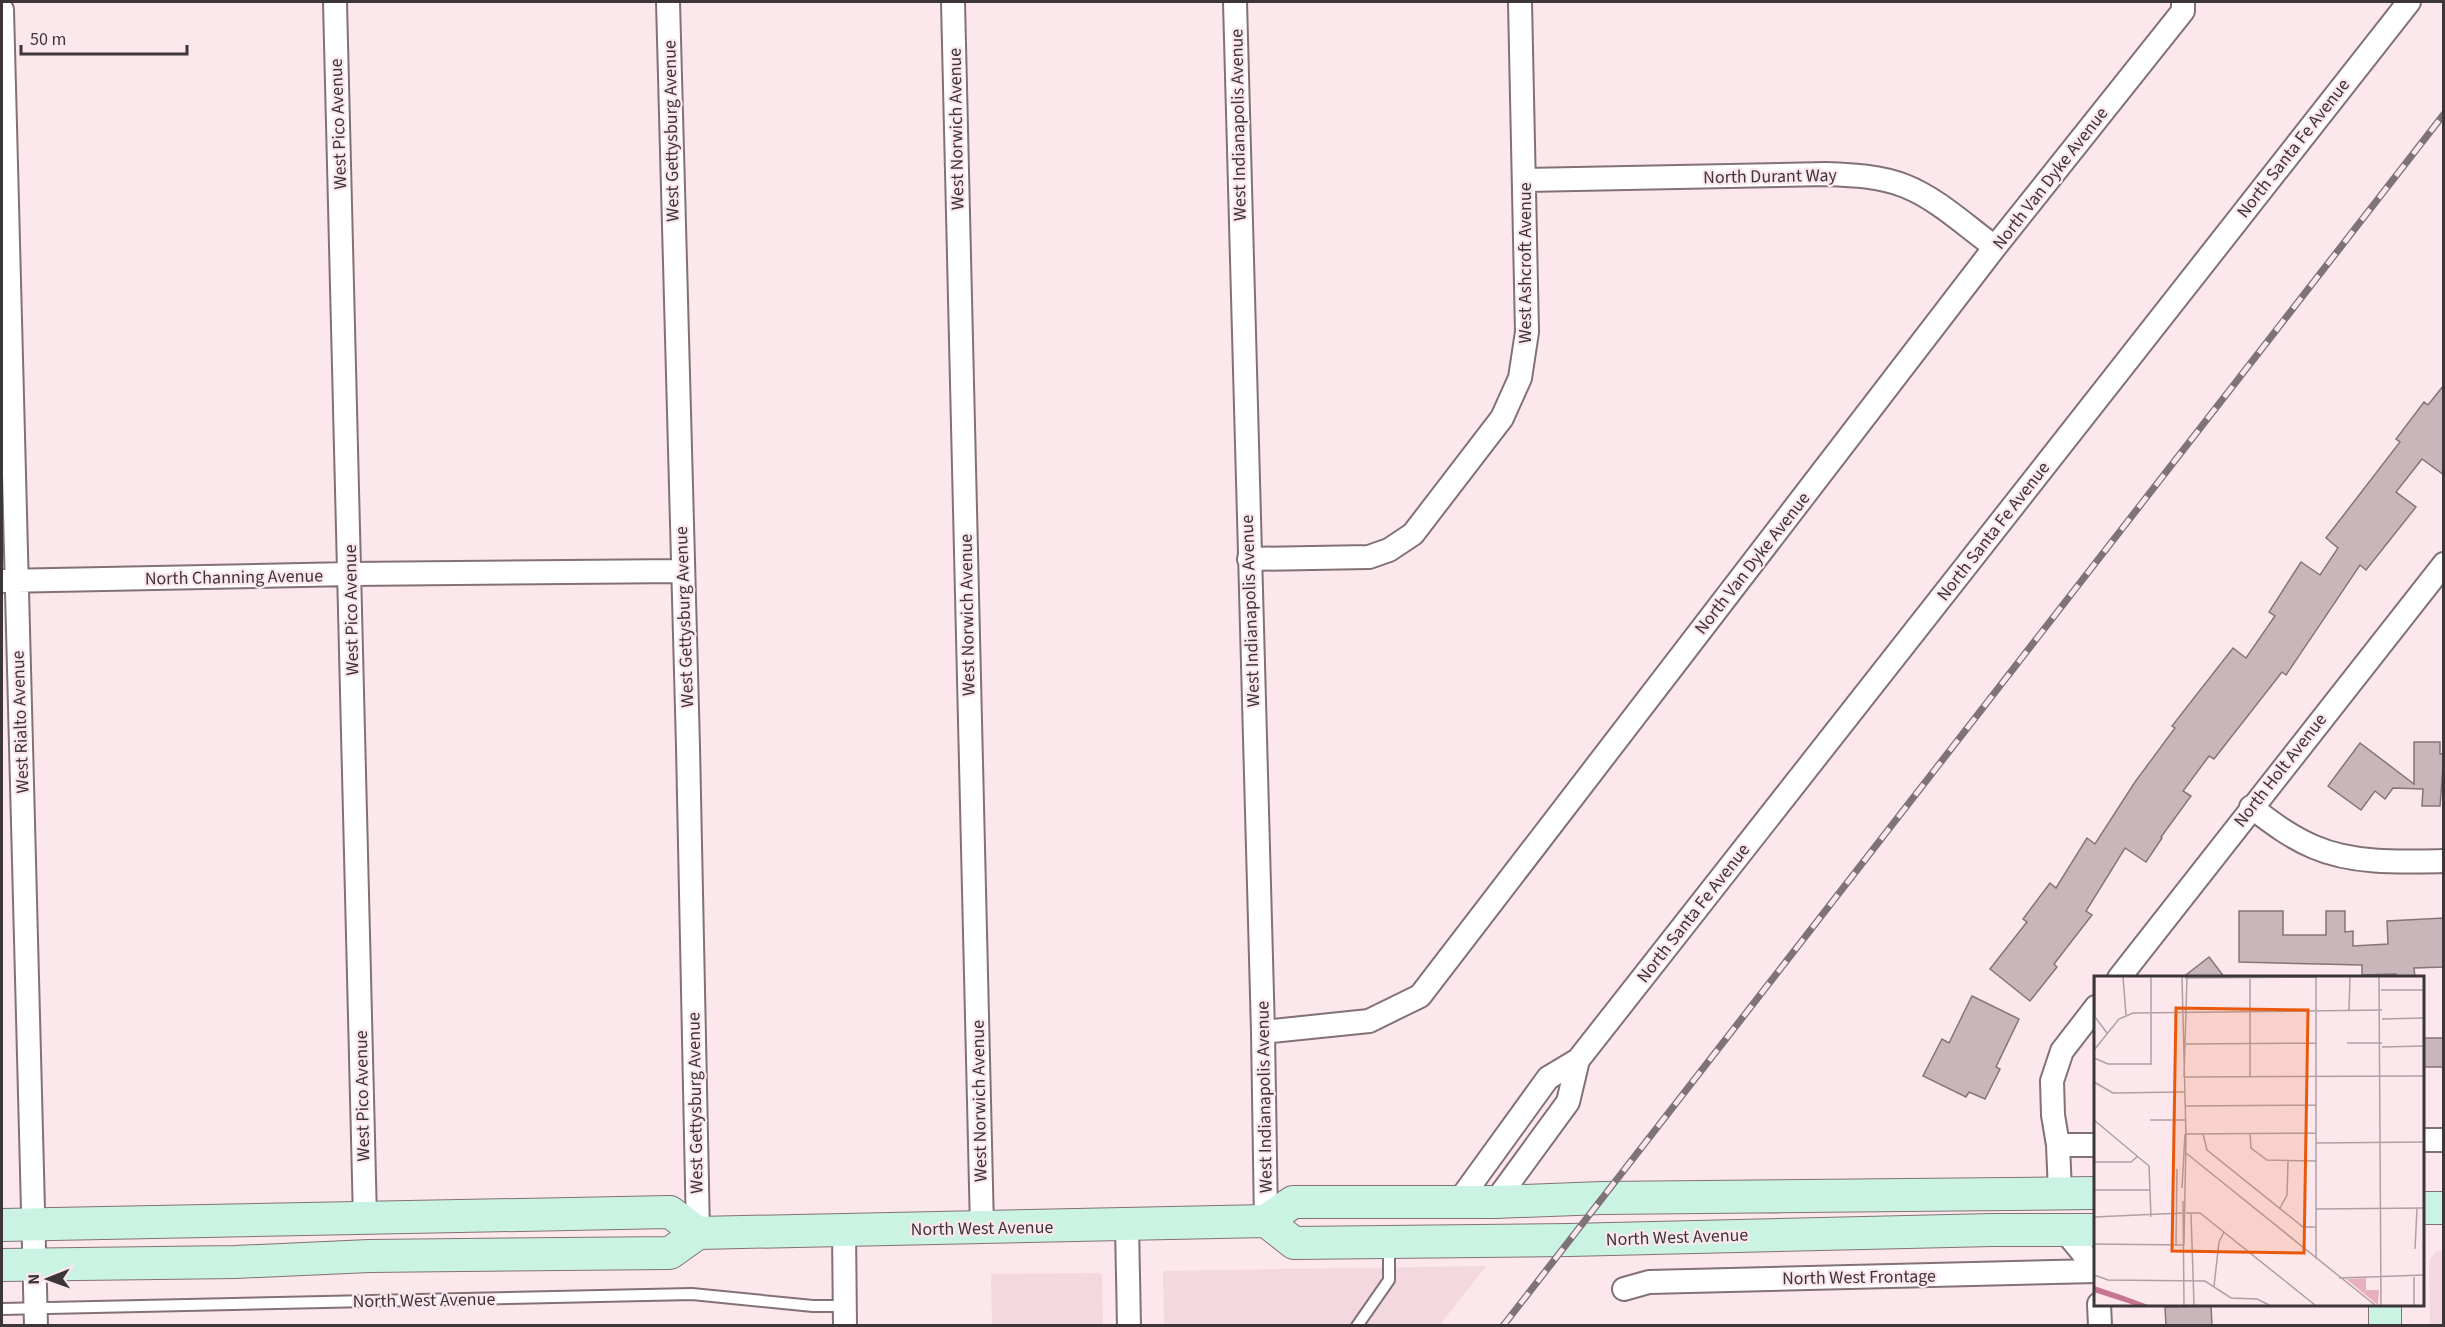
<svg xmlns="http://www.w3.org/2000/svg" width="2445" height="1327" viewBox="0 0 2445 1327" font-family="'Source Sans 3',sans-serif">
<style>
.built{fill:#f3d8df}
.building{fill:#c8b6bb;stroke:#857478;stroke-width:1.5}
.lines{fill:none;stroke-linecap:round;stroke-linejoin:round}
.lane-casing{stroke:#827175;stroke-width:14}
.street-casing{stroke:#827175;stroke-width:26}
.secondary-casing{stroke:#827175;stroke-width:34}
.lane{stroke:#fff;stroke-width:10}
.street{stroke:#fff;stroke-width:22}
.secondary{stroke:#cbf3e4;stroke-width:32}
.rail-casing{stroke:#7e7376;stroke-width:7}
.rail{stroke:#fbe7ec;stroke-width:4.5;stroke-dasharray:14;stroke-linecap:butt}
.labels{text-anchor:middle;stroke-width:4.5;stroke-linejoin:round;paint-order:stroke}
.street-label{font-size:18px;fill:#3d3638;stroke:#fbe7ec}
.inset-road{fill:none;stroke:#afa0a4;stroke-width:1.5}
.view{fill:#e8590c;fill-opacity:0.15;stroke:#e8590c;stroke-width:3}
.inset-edge{fill:none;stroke:#3d3638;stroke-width:3}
</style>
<rect width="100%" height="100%" fill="#fbe7ec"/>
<!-- built -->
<path class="built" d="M2443 1250V1325H2430L2429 1261 2436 1252Z
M1486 1266 1439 1326 1164 1325 1163 1274 1165 1271Z
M1099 1273 1102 1275 1103 1325H992L991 1274Z"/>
<!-- building -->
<path class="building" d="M2444 385V475L2422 459 2396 492 2416 507 2366 570 2360 565 2286 675 2282 672 2214 759 2209 756 2183 791 2191 796 2161 837 2162 838 2146 862 2125 848 2086 911 2092 915 2054 964 2057 967 2030 1001 1990 969 2027 922 2023 919 2050 883 2056 888 2087 838 2095 844 2135 782 2175 728 2172 726 2233 648 2246 658 2275 616 2269 612 2301 562 2320 575 2338 548 2326 538 2400 442 2396 439 2424 402 2428 405Z
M2414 742H2440V754H2444L2440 806H2422L2423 789 2393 788 2385 799 2375 791 2361 810 2328 786 2360 743 2414 784Z
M2239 911H2283V935H2326V911H2345V932L2353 931V946L2388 944 2387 921 2444 918V967L2414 968 2415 978H2396V974L2362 975V965L2239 962Z
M2209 957 2225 978H2182Z
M1972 996 2019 1019 1996 1067 2000 1069 1985 1099 1969 1092 1966 1097 1923 1076 1942 1039 1949 1043Z
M2422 1038H2444V1067H2422Z
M2211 1306 2212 1326H2166L2165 1307Z"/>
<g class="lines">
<defs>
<path id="lane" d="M2 1309 692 1294 813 1306H845
M1357 1326 1389 1280V1245"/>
<path id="street" d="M335 2 365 1219
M668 2 688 747 698 1233
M953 2 982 1228
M1235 2 1263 1032 1266 1221
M2 10 36 1326
M1525 180 1826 174C1853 175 1880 176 1905 186 1938 199 1967 227 1995 247
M1249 559 1369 557 1389 550 1413 534 1502 418 1520 378 1527 332 1520 2
M3 581 350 574 682 571
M2251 807C2271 822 2290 837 2314 847 2353 864 2401 862 2444 861
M2119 978 2444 564
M1263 1032 1369 1021 1420 996 1995 247 2183 11V2
M2422 1140H2444
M2058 1145H2096
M2060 1192 2058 1145 2053 1115 2052 1081 2062 1051 2096 1007
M1459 1201 1548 1078 1578 1060 2409 2
M1495 1202 1568 1102 1578 1060
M1127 1225 1129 1326
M2064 1230 2096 1269
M844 1231 845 1326
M1624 1289 1649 1282 2096 1271
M2099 1304 2100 1326"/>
<path id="secondary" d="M2422 1208H2444
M1266 1221 1294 1243 1569 1240 1993 1230H2096
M2 1225 670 1212 698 1233
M2 1265 236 1262 369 1256 670 1253 698 1233 1266 1221 1293 1202H1495L1602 1198 2096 1193
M2385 1304V1326"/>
</defs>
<!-- lane casing -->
<use href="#lane" class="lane-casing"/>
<!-- street casing -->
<use href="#street" class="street-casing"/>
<!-- secondary casing -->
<use href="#secondary" class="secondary-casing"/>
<!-- lane -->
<use href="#lane" class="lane"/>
<!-- street -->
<use href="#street" class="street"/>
<!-- secondary -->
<use href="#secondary" class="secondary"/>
<defs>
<path id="rail" d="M1503 1326 2444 114"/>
</defs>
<!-- rail casing -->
<use href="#rail" class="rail-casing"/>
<!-- rail -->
<use href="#rail" class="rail"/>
</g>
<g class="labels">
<!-- street labels -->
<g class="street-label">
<text transform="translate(338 124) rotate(-92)" y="6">West Pico Avenue</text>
<text transform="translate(1238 125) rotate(-91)" y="6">West Indianapolis Avenue</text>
<text transform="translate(956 129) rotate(-91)" y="6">West Norwich Avenue</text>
<text transform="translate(671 131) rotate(-91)" y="6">West Gettysburg Avenue</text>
<text transform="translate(2293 148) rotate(-52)" y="6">North Santa Fe Avenue</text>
<text transform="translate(1770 176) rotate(-1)" y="6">North Durant Way</text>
<text transform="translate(2050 178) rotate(-52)" y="6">North Van Dyke Avenue</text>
<text transform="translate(1525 263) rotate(-90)" y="6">West Ashcroft Avenue</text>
<text transform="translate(1993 531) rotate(-52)" y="6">North Santa Fe Avenue</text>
<text transform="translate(1752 563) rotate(-52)" y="6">North Van Dyke Avenue</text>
<text transform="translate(234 577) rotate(-1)" y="6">North Channing Avenue</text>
<text transform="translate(351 610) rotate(-91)" y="6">West Pico Avenue</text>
<text transform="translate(1250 611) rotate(-92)" y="6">West Indianapolis Avenue</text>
<text transform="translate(967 615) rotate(-91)" y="6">West Norwich Avenue</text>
<text transform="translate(684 617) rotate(-92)" y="6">West Gettysburg Avenue</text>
<text transform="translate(20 722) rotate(-92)" y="6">West Rialto Avenue</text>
<text transform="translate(2280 770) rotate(-52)" y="6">North Holt Avenue</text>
<text transform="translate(1693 913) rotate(-52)" y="6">North Santa Fe Avenue</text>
<text transform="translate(362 1096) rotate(-91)" y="6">West Pico Avenue</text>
<text transform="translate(1264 1097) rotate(-91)" y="6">West Indianapolis Avenue</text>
<text transform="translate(979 1101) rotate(-91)" y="6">West Norwich Avenue</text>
<text transform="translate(695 1103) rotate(-91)" y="6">West Gettysburg Avenue</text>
<text transform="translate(982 1228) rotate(-1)" y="6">North West Avenue</text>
<text transform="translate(1677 1237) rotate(-2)" y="6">North West Avenue</text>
<text transform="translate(1859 1277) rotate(-1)" y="6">North West Frontage</text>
<text transform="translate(424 1300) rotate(-1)" y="6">North West Avenue</text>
</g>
</g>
<!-- overview -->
<g transform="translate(2094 976)">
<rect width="330" height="330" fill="#fbe7ec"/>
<path d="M272 302V314H285L284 329 252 303Z" fill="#e8afbf"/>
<path d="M0 310 27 319 54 329H40L0 316Z" fill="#c7748f"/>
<path class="inset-road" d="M1 1V41L13 57M29 1 32 39M88 1 92 161 90 269M285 1 287 329M91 2 222 1M287 14H330M255 34 256 1M288 43 330 42M253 67H288M92 68 222 67M288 71 330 70M0 74 25 43 39 37 288 34M0 82 14 88H57V1M90 101 93 1M91 101 330 100M156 101V1M0 106 19 117 90 116M91 130 222 129M0 144 55 190 57 241M56 144H91M156 157 157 172 173 184 222 185M91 158 222 157M109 158 113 174 209 251H222M222 167 330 166M92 177 281 329M0 186H37L44 180M88 212 91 158M0 214H56M89 225 90 329M186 232 193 219 194 185M222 233 330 232M92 237H106L221 329M97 237 100 329M0 241 88 237M0 268 89 269M82 269 83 193M321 273 323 232M222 283V1M0 299 14 304 111 305 137 322 163 323 175 329M320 299V329M245 302 330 299M120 310 125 266 130 256"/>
<path class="view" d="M82 32 214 34 210 277 78 275Z"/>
<rect width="330" height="330" class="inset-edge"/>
</g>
<!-- border -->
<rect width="2445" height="1327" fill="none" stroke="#3d3638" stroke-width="6"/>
<!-- north arrow -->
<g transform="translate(48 1279) rotate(269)" stroke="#fbe7ec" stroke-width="4.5" paint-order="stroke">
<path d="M0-4.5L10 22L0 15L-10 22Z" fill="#3d3638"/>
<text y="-9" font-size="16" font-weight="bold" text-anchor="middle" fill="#3d3638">N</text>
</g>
<!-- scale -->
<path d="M21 45v9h166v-9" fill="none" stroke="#3d3638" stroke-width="3"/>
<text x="30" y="45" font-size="18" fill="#3d3638" stroke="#fbe7ec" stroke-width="4.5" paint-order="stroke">50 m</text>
</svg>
